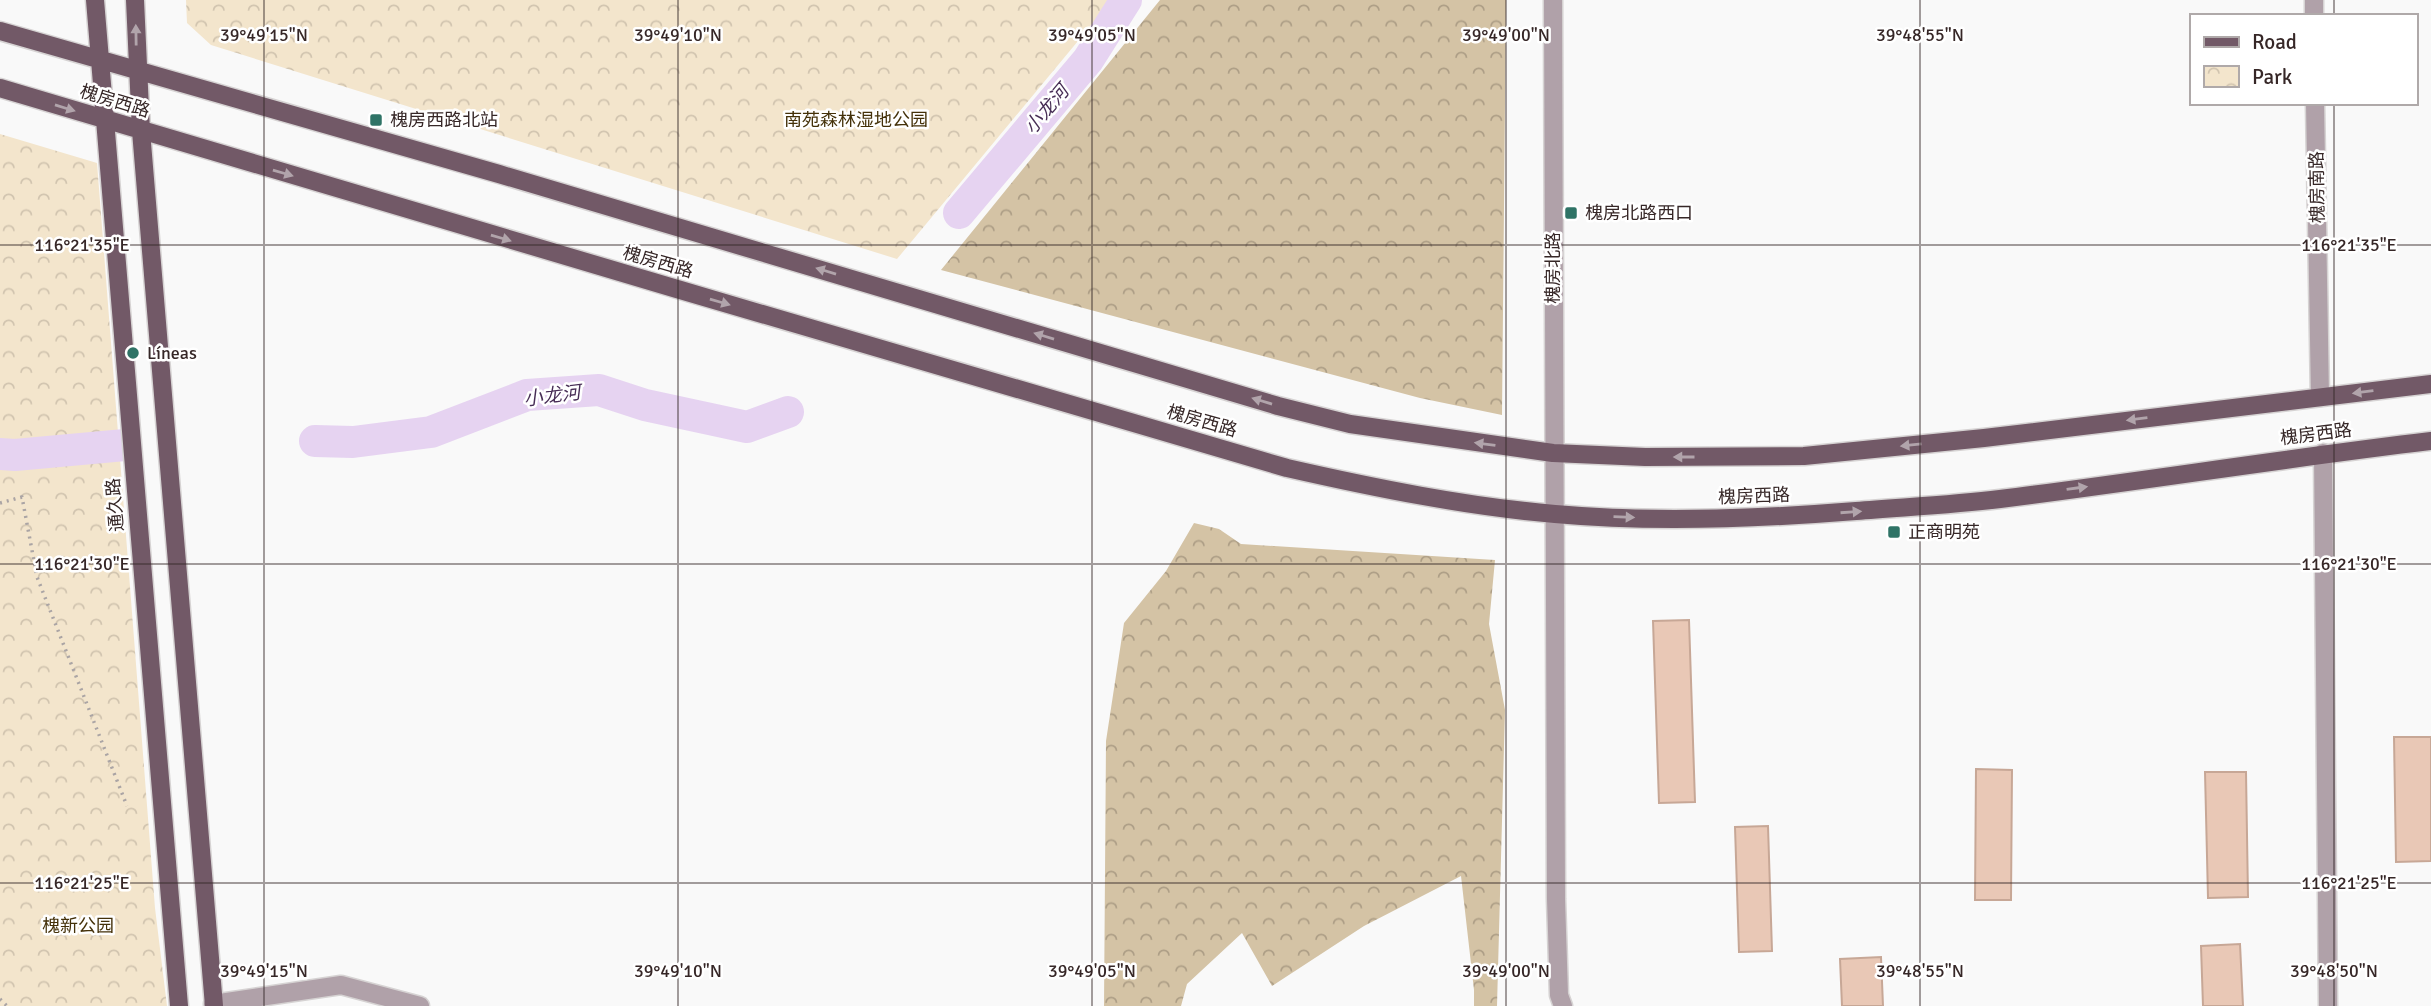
<svg xmlns="http://www.w3.org/2000/svg" width="2431" height="1006" viewBox="0 0 2431 1006" font-family="Signika,'Noto Sans SC',sans-serif">
<style>
.forest{fill:url(#forest-crowns)}
.park{fill:url(#park-crowns)}
.lines{fill:none;stroke-linecap:round;stroke-linejoin:round}
.river{stroke:#e6d3f1;stroke-width:32}
.building{fill:#e9c8b6;stroke:#c7a796;stroke-width:2}
.minor-casing{stroke:#d6d3d3;stroke-width:21}
.major-casing{stroke:#d6d3d3;stroke-width:21}
.path{stroke:#aaa4a4;stroke-width:3.5;stroke-dasharray:2 5;stroke-linecap:butt}
.minor{stroke:#b0a1a9;stroke-width:18}
.major{stroke:#725967;stroke-width:18}
.oneway{fill:#b1a4ab}
.ticks{fill:none;stroke:#362727;stroke-width:2;stroke-opacity:0.45}
.poi-dot{fill:#2f7366;stroke:#fff;stroke-width:2.5}
.labels{text-anchor:middle;stroke-width:5;stroke-linejoin:round;paint-order:stroke}
.street-label{font-size:18px;fill:#362727;stroke:#fff}
.poi-label{font-size:18px;fill:#362727;stroke:#fff;text-anchor:start}
.park-label{font-size:18px;fill:#443109;stroke:#fff}
.water-label{font-size:19px;font-style:italic;fill:#482e56;stroke:#fff}
.ticks-label{font-size:18px;text-anchor:middle;fill:#362727;stroke:#fff;stroke-width:5;stroke-linejoin:round;paint-order:stroke}
</style>
<defs>
<pattern id="forest-crowns" width="20" height="18" patternUnits="userSpaceOnUse" patternTransform="scale(1.75)"><rect width="20" height="18" fill="#d4c3a5"/><path d="M2 6a3 3 0 1 1 6 0M12 15a3 3 0 1 1 6 0" fill="none" stroke="#ad9e86"/></pattern>
<pattern id="park-crowns" width="20" height="18" patternUnits="userSpaceOnUse" patternTransform="scale(1.75)"><rect width="20" height="18" fill="#f3e5cc"/><path d="M2 6a3 3 0 1 1 6 0M12 15a3 3 0 1 1 6 0" fill="none" stroke="#d1c4af"/></pattern>
</defs>
<rect width="100%" height="100%" fill="#f9f9f9"/>
<!-- forest -->
<path class="forest" d="M1160 0H1506L1502 415 1420 398 941 270Z
M1194 523 1219 529 1241 544 1495 560 1489 624 1505 710 1497 1006H1474V990L1461 876 1364 926 1272 986 1242 933 1187 984 1181 1006H1104L1106 741 1124 623 1166 571Z"/>
<!-- park -->
<path class="park" d="M186 0H1112L897 259 211 45 187 23Z
M0 134 97 163 155 908 167 1006H0Z"/>
<g class="lines">
<!-- river -->
<path class="river" d="M959 213 1088 60 1126 0
M315 441 353 442 431 432 527 395 599 390 645 405 747 427 788 412
M0 454 15 455 125 445"/>
</g>
<!-- building -->
<path class="building" d="M1689 620 1695 802 1659 803 1653 621Z
M2394 737H2431V861L2396 862Z
M1976 769 2012 770 2011 900H1975Z
M2205 772H2246L2248 897 2208 898Z
M1768 826 1772 951 1739 952 1735 827Z
M2240 944 2243 1006H2203L2201 946Z
M1881 957 1883 1006H1842L1840 959Z"/>
<g class="lines">
<defs>
<path id="minor" d="M1553 0 1556 899 1559 995 1563 1006
M2314 0V16
M2315 103 2320 397
M2323 453 2328 1006
M213 1004 341 985 420 1006"/>
<path id="major" d="M95 0 179 1006
M135 0 141 131 214 1006
M0 31 499 174 1278 406 1350 424 1553 453 1645 457 1804 456 1984 438 2431 384
M0 88 677 289 1287 468C1375 488 1464 506 1555 514 1655 523 1756 519 1856 511 1904 507 1952 505 2000 499 2144 481 2287 458 2431 441"/>
</defs>
<!-- minor casing -->
<use href="#minor" class="minor-casing"/>
<!-- major casing -->
<use href="#major" class="major-casing"/>
<!-- path -->
<path class="path" d="M0 503 22 497 37 577 127 806
M0 999 7 1006"/>
<!-- minor -->
<use href="#minor" class="minor"/>
<!-- major -->
<use href="#major" class="major"/>
</g>
<!-- one-way arrows -->
<defs><path id="oneway-solid" d="M-6-.8H1V-3.2L6.5 0L1 3.2V.8H-6Z" transform="scale(1.75)"/></defs>
<g class="oneway">
<use href="#oneway-solid" transform="translate(136 35) rotate(-91)"/>
<use href="#oneway-solid" transform="translate(65 108) rotate(17)"/>
<use href="#oneway-solid" transform="translate(283 173) rotate(16)"/>
<use href="#oneway-solid" transform="translate(501 238) rotate(16)"/>
<use href="#oneway-solid" transform="translate(826 271) rotate(-163)"/>
<use href="#oneway-solid" transform="translate(720 302) rotate(16)"/>
<use href="#oneway-solid" transform="translate(1044 336) rotate(-163)"/>
<use href="#oneway-solid" transform="translate(2363 392) rotate(173)"/>
<use href="#oneway-solid" transform="translate(1262 401) rotate(-163)"/>
<use href="#oneway-solid" transform="translate(2137 419) rotate(173)"/>
<use href="#oneway-solid" transform="translate(1485 444) rotate(-173)"/>
<use href="#oneway-solid" transform="translate(1911 445) rotate(174)"/>
<use href="#oneway-solid" transform="translate(1684 457) rotate(180)"/>
<use href="#oneway-solid" transform="translate(2077 488) rotate(-8)"/>
<use href="#oneway-solid" transform="translate(1851 512) rotate(-4)"/>
<use href="#oneway-solid" transform="translate(1624 517) rotate(2)"/>
</g>
<!-- ticks -->
<path class="ticks" d="M264 0V1006M678 0V1006M1092 0V1006M1506 0V1006M1920 0V1006M2334 0V16M2334 103V1006M0 245H2431M0 564H2431M0 883H2431"/>
<!-- markers -->
<g class="poi-dot">
<rect x="369" y="113" width="14" height="14" rx="3.5"/>
<rect x="1564" y="206" width="14" height="14" rx="3.5"/>
<circle cx="133" cy="353" r="7"/>
<rect x="1887" y="525" width="14" height="14" rx="3.5"/>
</g>
<g class="labels">
<!-- street labels -->
<g class="street-label">
<text transform="translate(115 101) rotate(17)" y="6">槐房西路</text>
<text transform="translate(2317 187) rotate(-91)" y="6">槐房南路</text>
<text transform="translate(658 262) rotate(16)" y="6">槐房西路</text>
<text transform="translate(1553 268) rotate(-90)" y="6">槐房北路</text>
<text transform="translate(1202 421) rotate(16)" y="6">槐房西路</text>
<text transform="translate(2316 434) rotate(-7)" y="6">槐房西路</text>
<text transform="translate(1754 496) rotate(-2)" y="6">槐房西路</text>
<text transform="translate(115 505) rotate(-95)" y="6">通久路</text>
</g>
<!-- poi labels -->
<g class="poi-label">
<text x="390" y="126">槐房西路北站</text>
<text x="1585" y="219">槐房北路西口</text>
<text x="147" y="359">Líneas</text>
<text x="1908" y="538">正商明苑</text>
</g>
<!-- park labels -->
<g class="park-label">
<text x="856" y="126">南苑森林湿地公园</text>
<text x="78" y="932">槐新公园</text>
</g>
<!-- water labels -->
<g class="water-label">
<text transform="translate(1046 109) rotate(-50)" y="7">小龙河</text>
<text transform="translate(552 395) rotate(-7)" y="7">小龙河</text>
</g>
</g>
<g class="ticks-label">
<text x="264" y="41">39°49'15"N</text>
<text x="678" y="41">39°49'10"N</text>
<text x="1092" y="41">39°49'05"N</text>
<text x="1506" y="41">39°49'00"N</text>
<text x="1920" y="41">39°48'55"N</text>
<text x="2349" y="251">116°21'35"E</text>
<text x="82" y="251">116°21'35"E</text>
<text x="2349" y="570">116°21'30"E</text>
<text x="82" y="570">116°21'30"E</text>
<text x="2349" y="889">116°21'25"E</text>
<text x="82" y="889">116°21'25"E</text>
<text x="264" y="977">39°49'15"N</text>
<text x="678" y="977">39°49'10"N</text>
<text x="1092" y="977">39°49'05"N</text>
<text x="1506" y="977">39°49'00"N</text>
<text x="1920" y="977">39°48'55"N</text>
<text x="2334" y="977">39°48'50"N</text>
</g>
<!-- legend -->
<rect x="2190" y="14" width="228" height="91" fill="#ffffff" stroke="#afa9a9" stroke-width="2"/>
<rect x="2204" y="37" width="35" height="10" fill="#725967" stroke="#afa9a9" stroke-width="2"/>
<text x="2252" y="49" font-size="21" fill="#362727">Road</text>
<rect x="2204" y="66" width="35" height="21" fill="url(#park-crowns)" stroke="#afa9a9" stroke-width="2"/>
<text x="2252" y="84" font-size="21" fill="#362727">Park</text>
</svg>
